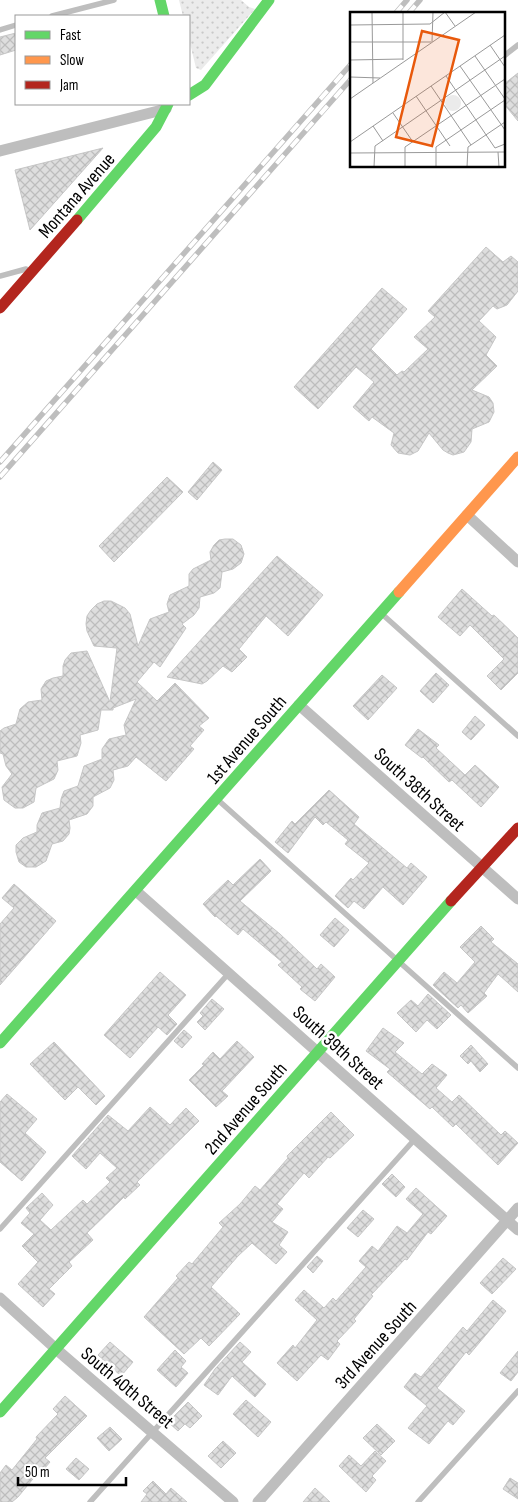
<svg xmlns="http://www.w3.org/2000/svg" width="518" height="1502" viewBox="0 0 518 1502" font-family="'Sofia Sans Condensed',sans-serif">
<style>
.grass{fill:url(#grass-dots)}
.building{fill:url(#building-cross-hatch);stroke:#c6c6c6}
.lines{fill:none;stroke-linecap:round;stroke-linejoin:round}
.lane{stroke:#bebebe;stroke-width:5.5}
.street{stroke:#bebebe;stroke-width:11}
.fast{stroke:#63d668;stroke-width:11}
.slow{stroke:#ff974d;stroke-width:11}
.jam{stroke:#b3261e;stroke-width:11}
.rail-casing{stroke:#bebebe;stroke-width:5.5}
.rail{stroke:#fff;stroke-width:4;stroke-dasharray:11;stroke-linecap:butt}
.labels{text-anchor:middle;stroke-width:5;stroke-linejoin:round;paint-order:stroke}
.street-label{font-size:19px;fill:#000;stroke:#fff}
.inset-road{fill:none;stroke:#999;stroke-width:1}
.view{fill:#e8590c;fill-opacity:0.15;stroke:#e8590c;stroke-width:2.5}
.inset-edge{fill:none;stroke:#000;stroke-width:2.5}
</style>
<defs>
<pattern id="grass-dots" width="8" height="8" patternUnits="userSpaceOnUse" patternTransform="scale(1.25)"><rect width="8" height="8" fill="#ebebeb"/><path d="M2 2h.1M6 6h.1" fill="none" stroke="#c8c8c8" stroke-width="1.8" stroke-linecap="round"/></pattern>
<pattern id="building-cross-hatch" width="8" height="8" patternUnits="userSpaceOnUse" patternTransform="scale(1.25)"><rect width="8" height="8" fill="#dedede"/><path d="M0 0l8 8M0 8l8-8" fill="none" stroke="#bdbdbd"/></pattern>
</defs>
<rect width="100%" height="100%" fill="#fff"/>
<!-- grass -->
<path class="grass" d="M179 0H241L249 7 255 9 201 70 196 68 189 39V16H183Z"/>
<!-- building -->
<path class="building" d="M16 33V50L0 55V37Z
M518 73V121L504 104V84Z
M103 148 30 230 15 170Z
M486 247 503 262 511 256 518 262V291L507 305 497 309 493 306 479 321 496 337 486 355 497 366 472 390 489 397 493 403 494 412 489 422 472 429 471 442 464 452 453 455 448 453 443 450 429 433 418 451 410 455 398 453 391 445 394 433 372 417 369 421 353 407 374 382 356 367 318 409 294 387 382 288 407 309 371 349 397 375 402 371 404 372 428 349 414 337 435 317 428 311Z
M213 462 222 470 197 500 188 492Z
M167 477 183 492 114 562 99 546Z
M225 539H233L241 545 244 554 241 563 233 569 222 572 220 588 214 593 200 597 199 608 194 615 182 624 186 628 160 667 154 662 137 682 157 701 175 683 209 718 199 726 204 730 190 746 194 749 166 781 136 757 128 766 113 770 114 780 110 788 93 797V806L87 814 69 820 70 828 69 834 63 841 52 844 46 861 36 867H26L19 862 16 852V845L23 838 37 832V825L42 813 60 808 61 799 64 791 78 786 84 766 102 759V749L109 739 126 735 124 725 136 699 113 708V710H101L98 730 80 735 81 743 77 756 57 761 58 770 54 779 36 788 34 802 23 808H15L4 800 2 787 12 774 6 766 3 754 0 753V731L4 728 16 724 20 709 28 702 42 700 41 689 46 681 53 678 63 676V666L65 660 71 653 87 651 110 702 117 648 94 646 87 631 86 624 87 616 91 610 97 604 104 601H111L125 608 130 614 138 646 150 619 169 612 167 604 170 595 189 586V574L193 569 211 560 210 552 214 545 219 540Z
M277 556 323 595 288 636 266 616 239 649 247 657 232 672 223 666 207 681 202 684 167 677Z
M462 589 492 616 494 615 518 638V673L501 690 487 676 504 659 470 625 460 636 438 617Z
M436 673 449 685 433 703 420 691Z
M382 675 397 688 368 720 353 706Z
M475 716 485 725 471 740 462 732Z
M418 729 439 745 436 748 465 775 475 765 499 787 481 807 452 780 449 782 423 757 422 758 405 745Z
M329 790 359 817 354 824 407 868 411 863 427 877 403 905 383 887 364 909 354 901 348 908 335 896 351 878 353 880 369 863 345 844 348 840 326 822 323 825 315 817 288 853 275 842 292 821 295 824Z
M260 859 271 871 240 901 280 934 317 969 321 964 335 977 315 1001 300 989 302 987 278 965 282 962 243 929 238 935 216 916 215 917 203 904 228 880 233 885Z
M14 884 56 921 0 985V924L14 908 2 898Z
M335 918 349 930 334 947 320 935Z
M481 926 494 939 491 942 518 964V992L498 974 484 993 487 996 468 1013 461 1005 458 1008 433 985 444 972 457 983 475 962 460 947Z
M160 972 186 995 168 1015 177 1024 167 1035 158 1027 130 1058 104 1035Z
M428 994 451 1015 437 1029 427 1020 416 1032 397 1013 411 1000 418 1006Z
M212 999 224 1009 205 1030 197 1022 203 1016 200 1013Z
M383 1028 404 1043 395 1052 422 1074 432 1064 447 1075 436 1088 452 1102 459 1095 501 1135 505 1131 518 1143 498 1165 456 1124 453 1127 432 1107 430 1109 387 1072 390 1069 366 1051Z
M184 1030 192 1037 182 1048 174 1041Z
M237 1041 254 1057 222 1091 228 1096 216 1107 189 1080 204 1065 202 1064 213 1052 220 1059Z
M54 1042 105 1096 96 1105 78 1087 65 1100 30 1064Z
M471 1045 488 1064 480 1072 471 1061 468 1064 460 1056Z
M7 1094 37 1119 25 1133 46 1152 22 1181 0 1162V1102Z
M150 1107 170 1125 186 1108 199 1121 137 1182 140 1185 125 1199 124 1197 87 1233 93 1240 69 1262 72 1266 49 1289 55 1294 43 1307 18 1284 38 1262 22 1246 34 1234 21 1223 30 1213 26 1208 42 1193 53 1205 40 1220 51 1230 83 1200 87 1204 110 1182 106 1178 117 1168 100 1153 86 1169 72 1156 108 1115 128 1131Z
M331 1112 354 1135 330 1158 328 1157 309 1178 304 1173 277 1204 283 1209 272 1222 288 1232 279 1245 287 1252 276 1264 252 1243 238 1256 211 1287 240 1314 209 1346 201 1338 184 1354 144 1317 178 1278 176 1276 189 1262 192 1264 223 1227 219 1223 240 1204 255 1186 260 1190 288 1158 287 1156Z
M392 1174 405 1187 396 1197 382 1184Z
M416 1188 447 1216 431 1234 428 1232 407 1260 405 1259 371 1295 373 1296 354 1319 356 1321 337 1341 340 1344 328 1360 321 1355 297 1381 277 1363 293 1345 295 1348 317 1320 295 1300 304 1290 324 1308 333 1298 336 1301 366 1267 359 1261 372 1246 378 1251 397 1226 407 1233 423 1214 406 1199Z
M363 1210 374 1219 358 1237 347 1228Z
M317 1256 323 1261 313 1273 307 1267Z
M503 1258 516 1269 492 1294 480 1283Z
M493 1300 506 1311 469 1355 466 1352 437 1388 465 1411 453 1425 448 1421 429 1444 408 1428 427 1406 404 1387 415 1373 421 1377 463 1327 467 1331Z
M110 1342 133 1362 121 1376 98 1355Z
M240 1342 251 1352 242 1362 266 1384 255 1397 232 1376 218 1395 204 1385 215 1369Z
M175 1350 186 1361 181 1367 188 1373 176 1387 157 1370Z
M518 1351V1372L511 1381 500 1373Z
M65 1396 87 1416 45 1458 50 1462 39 1475 37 1474 18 1497 12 1502H0V1473L6 1465 12 1470 37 1439 36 1437 58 1414 53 1409Z
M246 1400 271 1422 258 1437 233 1414Z
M188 1402 202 1416 190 1428 185 1424 178 1431 168 1422Z
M377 1424 395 1441 381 1455 363 1438Z
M110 1427 122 1439 109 1451 97 1438Z
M223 1441 236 1453 221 1468 208 1456Z
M375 1451 386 1461 372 1476 376 1480 366 1492 339 1466 349 1455 361 1466Z
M76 1458 89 1469 79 1480 66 1469Z
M510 1478 518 1483V1499L503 1489Z
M153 1481 166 1494 171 1488 187 1502H141L147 1494 143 1491Z
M315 1488 330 1502H303Z"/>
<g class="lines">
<!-- lane -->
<path class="lane" d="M52 16 114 0
M0 30 16 25
M504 56 518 45
M0 276 26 269
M382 614 518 736
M218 800 518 1068
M0 1229 229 973
M90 1502 415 1139
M418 1502 518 1391"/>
<!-- street -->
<path class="street" d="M0 151 166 109
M467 515 518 562
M299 705 518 899
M136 891 518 1230
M0 1298 56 1349 233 1502
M258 1502 518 1208"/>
<!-- fast -->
<path class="fast" d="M160 0 164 16
M189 95 205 85 269 0
M77 220 156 127 168 104
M0 1043 399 592
M0 1412 451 901"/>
<!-- slow -->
<path class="slow" d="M399 592 518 457"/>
<!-- jam -->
<path class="jam" d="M0 308 77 220
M451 901 518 828"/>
<defs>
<path id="rail" d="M395 14 407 0
M408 14 420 0
M0 462 352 63
M0 477 352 78"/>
</defs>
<!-- rail casing -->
<use href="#rail" class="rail-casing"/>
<!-- rail -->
<use href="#rail" class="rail"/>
</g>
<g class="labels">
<!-- street labels -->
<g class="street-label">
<text transform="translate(76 195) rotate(-49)" y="7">Montana Avenue</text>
<text transform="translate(246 739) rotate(-49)" y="7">1st Avenue South</text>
<text transform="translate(420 789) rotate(42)" y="7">South 38th Street</text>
<text transform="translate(339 1047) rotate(42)" y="7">South 39th Street</text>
<text transform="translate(245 1108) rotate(-49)" y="7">2nd Avenue South</text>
<text transform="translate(375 1344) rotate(-48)" y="7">3rd Avenue South</text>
<text transform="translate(128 1387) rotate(40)" y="7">South 40th Street</text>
</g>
</g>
<!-- overview -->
<g transform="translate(350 12)">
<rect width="155" height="155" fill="#fff"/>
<path d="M95 91a8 8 0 1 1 16 0a8 8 0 1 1-16 0Z" fill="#ebebeb"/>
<path class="inset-road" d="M22 0 23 71M53 0V48M95 0 105 14M0 13 80 12 95 0M0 30H81M82 30 83 0M140 33 155 55M125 44 155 87M0 48 53 47M110 54 155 118M96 64 145 136 155 132M0 65 30 66M81 74 121 133M66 84 100 134M0 87 126 0M43 101 63 130M23 114 33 129M0 130 155 23M148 140 149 155M0 141 155 140M24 155 25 134 155 44M55 155V135L155 67M86 155V135L155 88M117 155 118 135 155 110"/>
<path class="view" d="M72 19 109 28 82 134 46 125Z"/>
<rect width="155" height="155" class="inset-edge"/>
</g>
<!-- legend -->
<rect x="15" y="15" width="175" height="90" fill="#ffffff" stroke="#999999"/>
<rect x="25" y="31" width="25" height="8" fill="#63d668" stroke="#999999"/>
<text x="60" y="40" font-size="15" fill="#000000">Fast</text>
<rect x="25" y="56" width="25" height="8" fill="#ff974d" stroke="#999999"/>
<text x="60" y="65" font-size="15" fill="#000000">Slow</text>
<rect x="25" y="81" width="25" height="8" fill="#b3261e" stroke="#999999"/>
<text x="60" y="90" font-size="15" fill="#000000">Jam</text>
<!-- scale -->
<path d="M18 1477v8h108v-8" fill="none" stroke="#000000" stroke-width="2.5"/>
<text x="25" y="1477" font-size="15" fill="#000000" stroke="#ffffff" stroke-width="4" paint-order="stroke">50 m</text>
</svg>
